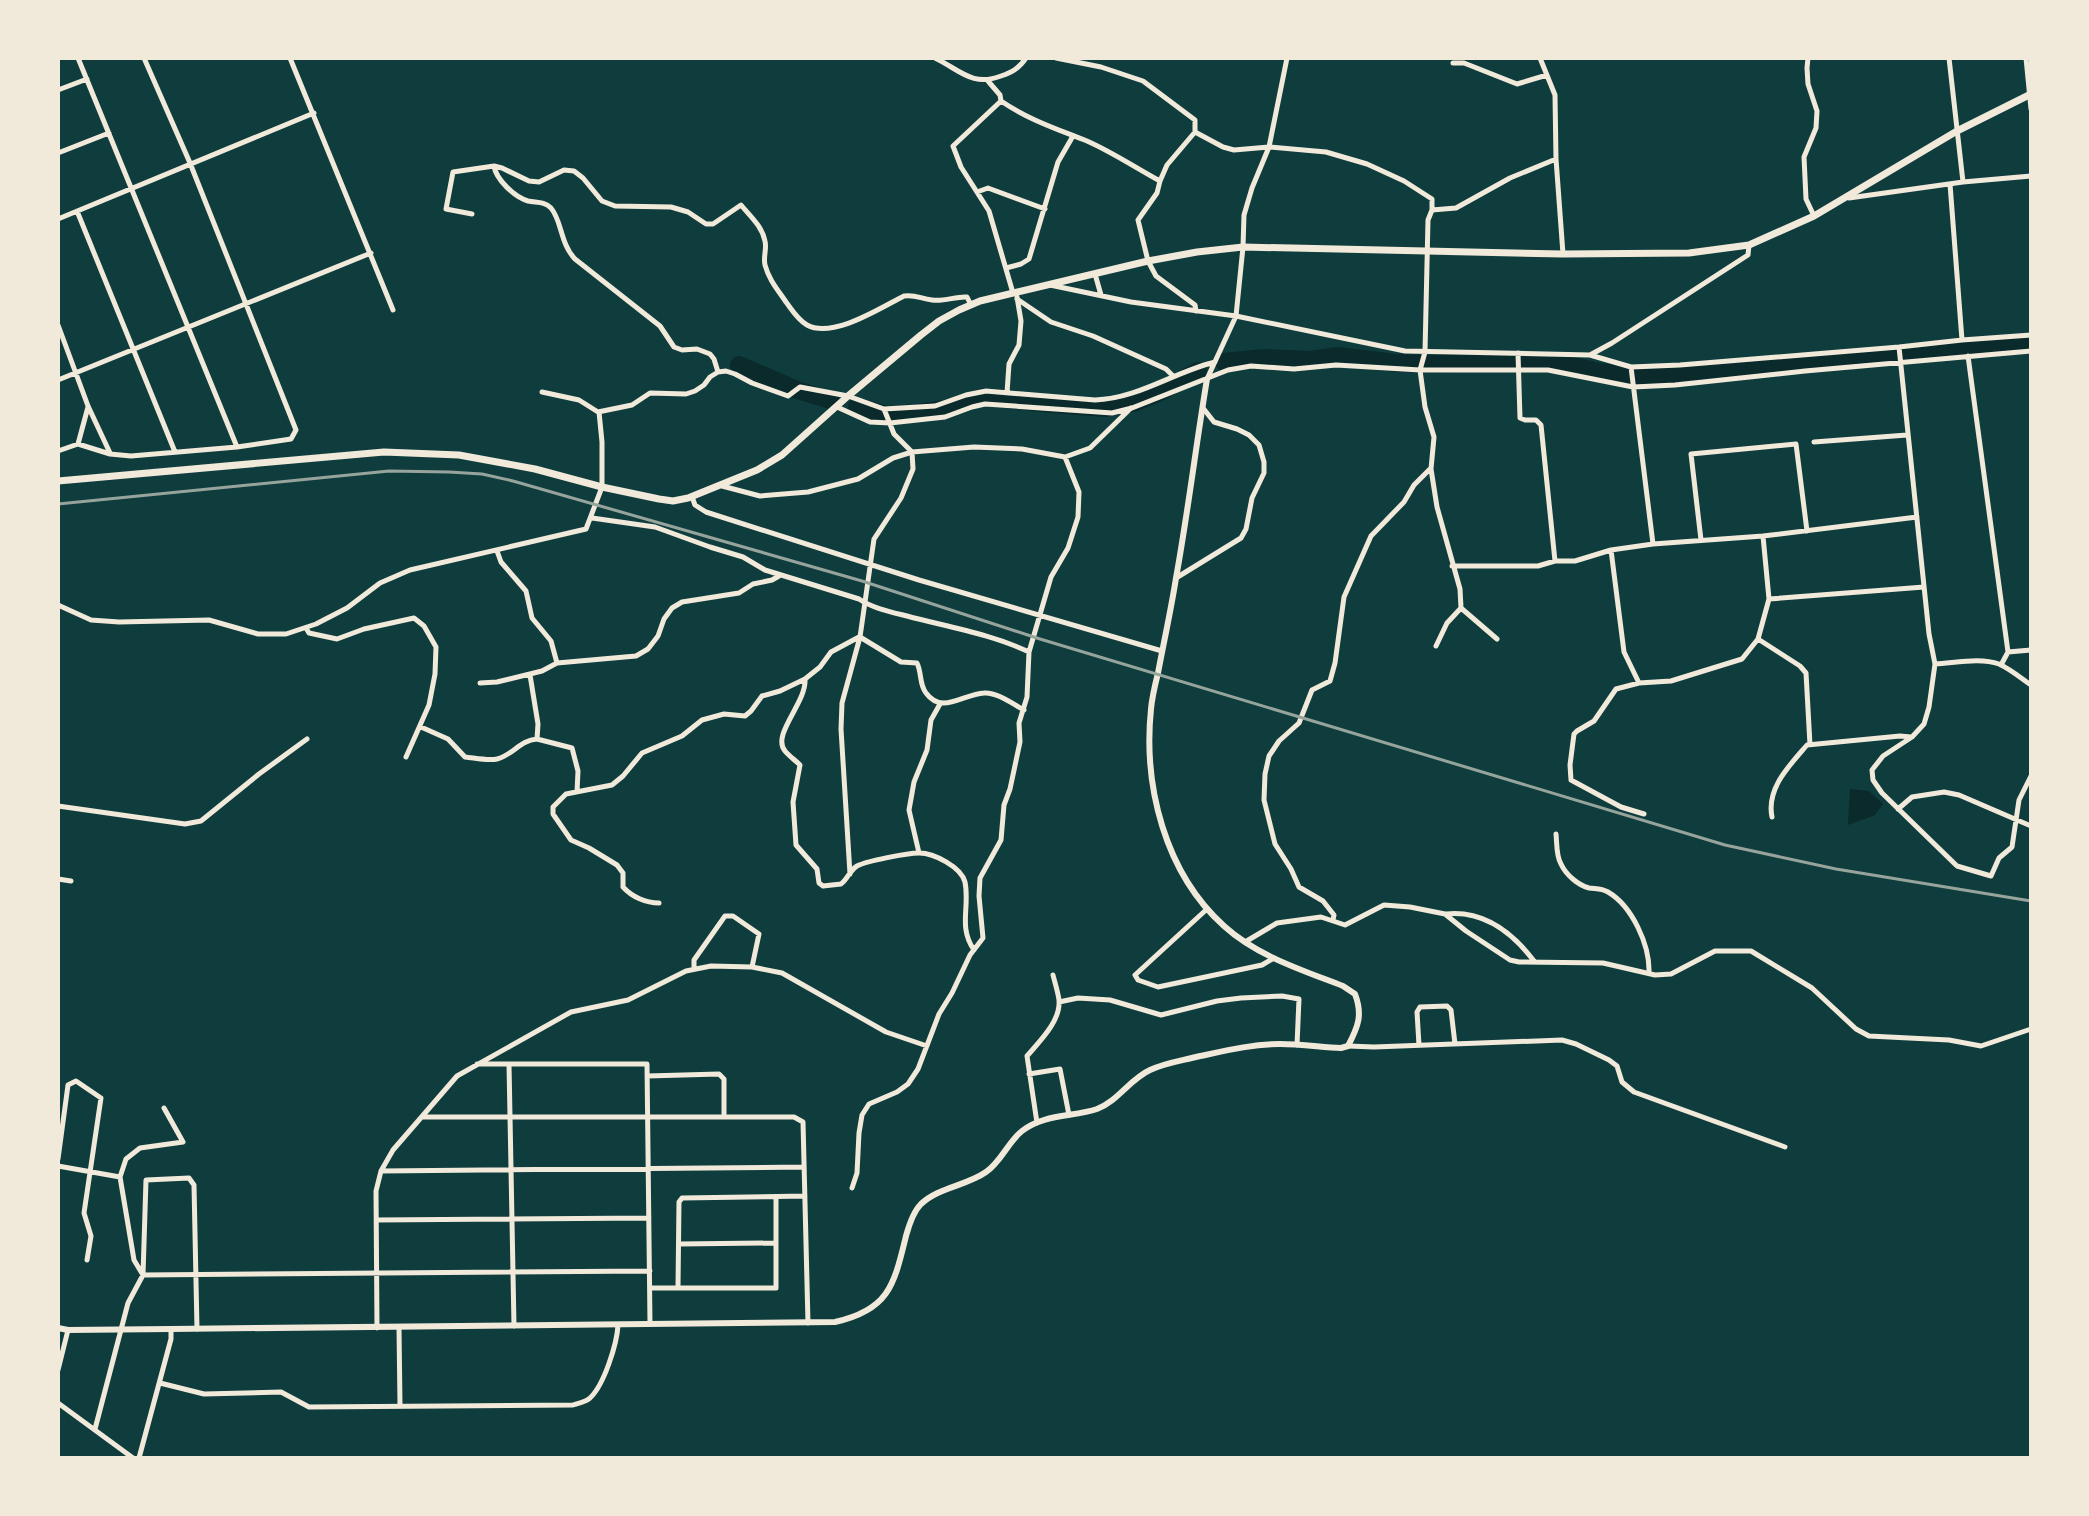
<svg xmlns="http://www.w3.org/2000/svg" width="2089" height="1516" viewBox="0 0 2089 1516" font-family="'Sofia Sans Condensed',sans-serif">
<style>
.water{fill:#0a2a2b}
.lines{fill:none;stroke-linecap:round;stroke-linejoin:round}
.river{stroke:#0a2a2b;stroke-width:18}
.minor{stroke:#f1e9da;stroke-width:5}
.tertiary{stroke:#f1e9da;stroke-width:6}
.secondary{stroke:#f1e9da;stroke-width:7}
.rail{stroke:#97a49c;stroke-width:3}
</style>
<rect width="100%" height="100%" fill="#0f3d3e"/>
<!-- water -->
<path class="water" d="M1850 789 1869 791 1883 804 1875 815 1848 825Z"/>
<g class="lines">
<!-- river -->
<path class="river" d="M1224 362 1263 358 1310 360 1338 356 1395 363 1433 364 1500 361 1556 362 1599 372 1644 378 1694 375 1803 362 2031 344
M739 365 797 390 830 400
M857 407 888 415 918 413 944 409 984 397 1053 404 1105 408 1134 403 1158 393 1198 371"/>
<!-- minor -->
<path class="minor" d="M78 58 237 447
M290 58 393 310
M935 58C960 70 972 87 1001 76 1013 72 1019 68 1026 58
M1056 58 1101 67 1143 81 1195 120V132L1223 147 1234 150 1269 147 1326 152 1367 164 1404 181 1432 199V210
M1540 58 1555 95 1556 159 1563 254
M1808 58 1807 68 1808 84 1817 111 1816 128 1804 157 1806 199 1814 216
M1949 58 1963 182
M2026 58 2031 109
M1453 63H1464L1517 84 1547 75
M988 81 1000 95 1001 101C1029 120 1057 129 1087 141 1112 152 1136 168 1160 181
M58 90 87 79
M1001 101 953 146 961 167 989 211 1013 293
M1195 132 1167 165 1160 181 1157 193 1138 220 1148 261 1156 276 1195 305 1196 311
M58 153 109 133
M494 166C496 179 514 197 528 201 536 203 544 201 551 208 562 221 560 243 575 259L660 326 674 347 682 350 697 349 710 354 714 359 718 372
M1950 184 1962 340
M977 192 988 188 1045 209
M1849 198 1963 182 2031 176
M77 211 175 452
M472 214 446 209 453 172 494 166 502 168 529 181 539 182 564 170 574 171 583 178 602 201 615 206 671 207 688 212 706 224H713L741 205C750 216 762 226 765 241 767 249 763 257 765 265 769 280 778 290 786 302 792 310 798 320 807 325 833 339 880 308 904 296 915 294 921 299 932 300 944 302 956 296 967 297L971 305
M58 219 314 113
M1006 268 1021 264 1029 259 1058 162 1073 136
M1095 274 1101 295
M1050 285 1131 302 1236 316 1405 351 1590 355 1631 367 1680 365 1899 347 1962 340 2031 335
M1017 299 1051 322 1093 336 1166 369 1173 376
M58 325 88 406 110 453
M1899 347 1929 634 1935 664 1929 707 1924 724 1912 737 1883 756 1872 770 1873 780 1882 793 1957 866 1991 876 1999 858 2012 847 2019 800 2031 776
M1518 353 1520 418 1525 420H1536L1541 425 1555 561
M1590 355 1612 343 1748 255 1749 245
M1968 356 2008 652 2001 665
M1631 367 1653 544
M1207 379 1236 316 1243 247 1244 215 1252 188 1269 147 1287 58
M58 380 371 253
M542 392 579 400 598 412 632 405 650 393 686 394 695 391 704 385 710 377 718 372 726 371 735 374 752 383 788 396 800 387 848 396 884 409 894 434 912 452 913 469 901 498 874 539 860 637 842 703 841 729 850 874
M1007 393 1009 364 1019 345 1021 321 1017 297
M837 407 870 422 890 423 945 417 972 407 985 404 1112 413 1132 408 1228 370 1251 366 1294 369 1336 365 1420 370H1548L1633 387 1675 385 1805 371 2031 351
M884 409 935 406 966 395 986 391 1095 400C1137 399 1174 372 1215 362
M1814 442 1907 435
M78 444 88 407
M58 451 78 444 110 454 131 456 237 447 291 439 296 430 190 163 144 58
M722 486 760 496 808 492 858 479 893 458 912 452 974 447 1022 449 1065 457 1090 448 1131 408
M692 497 695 505 706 512 919 580 1162 651
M592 518 655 527 710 547 743 557 765 570 859 599C872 608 891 612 907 616 948 627 991 634 1029 652
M1701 540 1691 454 1796 444 1807 531
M1611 550 1624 652 1639 683
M497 551 501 562 526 591 532 618 551 641 557 663
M1452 566H1538L1555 561H1575L1611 550 1653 544 1763 536 1917 517
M1176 578 1241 538 1246 529 1252 498 1264 473V462L1259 445 1249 435 1237 429 1214 422 1203 408
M1769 599 1924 587
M58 605 91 620 119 622 209 620 258 634H286L316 624 347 608 380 583 410 570 586 529 602 487V442L599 412
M306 628 309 633 337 639 364 629 414 618 424 626 436 647 435 674 429 705 406 757
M860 637 901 662 917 663C922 673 919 684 926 693 942 715 963 694 984 693 997 692 1013 704 1024 710
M1497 639 1461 608 1460 589 1437 507 1431 469 1434 437 1425 407 1420 370 1425 352 1428 220 1432 210 1456 208 1510 178 1556 159
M1758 639 1800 666 1806 673 1810 745
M1436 646 1447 623 1461 608
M2008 652 2031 650
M1935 664C1955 663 1980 657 1999 664 2010 669 2021 678 2031 685
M530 675 538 724 537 739 572 748 578 771 577 792
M805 679C807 702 771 735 785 751 789 756 795 760 800 765L793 802 796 845 817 869 819 883 823 886 841 884C847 880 850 870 857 866 867 861 907 853 919 853 934 853 961 867 965 882 970 907 958 927 974 950
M480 683 497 682 542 671 557 663 636 656 648 649 658 636 664 619 672 608 682 602 739 593 753 584 772 580 779 576
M421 727 448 739 465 757C475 758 488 761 497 759 513 755 520 740 537 739
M58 806 185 824 201 821 259 774 307 739
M1898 809 1912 797 1944 792 1959 795 2031 826
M1644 814 1621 807 1571 780 1570 765 1574 734 1577 731 1594 721 1616 689 1639 683 1671 681 1742 659 1758 639 1769 599 1763 536
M1772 817C1766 788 1790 765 1807 745L1900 736 1911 737
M1556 834C1557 843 1556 856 1561 864 1566 875 1578 885 1589 888 1596 889 1601 888 1608 892 1632 906 1650 945 1649 973
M919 853 909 810 914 782 927 750 931 720 940 704
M58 879 71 881
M659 903C646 903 632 897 623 887V873L617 865 589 848 571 840 553 814V807L566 794 612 785 623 776 642 753 682 736 702 720 724 714 745 716 751 711 762 696 780 691 805 679 820 667 831 652 859 637
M1207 909 1135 975 1138 980 1158 987 1262 965 1274 958
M1446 914C1484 910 1512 932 1534 961
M1333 920 1334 915 1323 901 1299 887 1291 869 1275 844 1264 800 1265 774 1269 756 1279 741 1299 723 1312 690 1330 681 1335 663 1344 597 1371 536 1404 502 1414 485 1430 469
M1245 942 1277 923 1321 917 1345 925 1384 905 1410 907 1445 914 1466 931 1510 960 1519 962 1603 963 1655 975 1671 974 1715 951H1751L1812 988 1856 1029 1869 1036 1949 1040 1981 1046 2031 1029
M694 969V960L725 916H733L759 934 752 967
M1059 1002 1078 998 1110 1000 1161 1015 1217 1001 1241 998 1282 996 1299 999 1297 1045
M1419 1045 1417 1012 1420 1007 1447 1006 1451 1010 1455 1044
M1348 1046 1374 1047 1562 1040 1576 1044 1609 1060 1617 1066 1622 1082 1634 1092 1785 1147
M477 1064H647L650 1324
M509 1064 514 1326
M1029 1074 1060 1069 1069 1115
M647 1076 719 1074 724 1079V1117
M164 1108 183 1142 140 1148 126 1159 120 1177 134 1260 143 1275 146 1180 189 1178 194 1185 197 1329
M423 1117H794L803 1122 808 1323
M1037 1123 1027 1056C1039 1042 1061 1021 1059 1000 1058 992 1055 983 1053 975
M58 1159 68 1085 76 1081 101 1098 84 1213 91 1236 87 1260
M58 1166 120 1177
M381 1171 804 1167
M852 1188 857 1173 859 1133 862 1115 869 1104 897 1092 908 1084 918 1069 939 1014 952 993 970 955 983 938 979 896 980 878 1001 840 1004 805 1010 789 1020 742 1019 723 1027 697 1029 652 1051 577 1068 548 1078 517 1079 492 1065 457
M376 1220 649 1218
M679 1244 776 1243
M678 1287 679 1202 682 1198 805 1196
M650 1288H776V1197
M399 1327 400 1406
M377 1328 376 1191 381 1171 393 1150 457 1076 571 1012 628 1000 686 971 711 966 752 967 782 973 886 1032 927 1046
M58 1370 68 1330
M160 1383 204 1394 281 1392 309 1407 573 1405C579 1403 586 1402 590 1398 604 1385 617 1344 618 1325
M58 1403 133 1458
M95 1429 128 1303 143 1275 650 1271
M139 1458 171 1339V1329"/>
<!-- tertiary -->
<path class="tertiary" d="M58 1328 68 1330 171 1329 835 1322C889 1310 894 1285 906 1236 909 1225 913 1212 921 1204 939 1187 966 1186 986 1172 1001 1162 1008 1142 1022 1131 1043 1114 1073 1117 1097 1109 1118 1101 1130 1079 1150 1070 1165 1063 1180 1061 1196 1057 1224 1051 1252 1044 1280 1044 1300 1044 1321 1047 1341 1048L1348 1046C1358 1027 1363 1015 1355 994L1343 986C1302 970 1257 956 1224 926 1165 873 1143 786 1151 709 1152 697 1155 685 1158 673 1164 641 1171 610 1176 578 1188 512 1196 445 1207 379"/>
<!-- secondary -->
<path class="secondary" d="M58 481 384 452 459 455 535 469 602 487 659 499 673 501 688 498 757 470 782 455 848 396 921 335 939 321 959 310 980 301 1148 261 1197 252 1243 247 1563 254 1689 253 1749 245 1814 216 1957 131 2031 94"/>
<!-- rail -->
<path class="rail" d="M58 504 389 471 449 472 482 474 513 481 862 581 1040 639 1725 845 1836 869 2031 901"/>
</g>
<!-- border -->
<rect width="2089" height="1516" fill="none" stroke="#f1e9da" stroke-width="120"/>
</svg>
